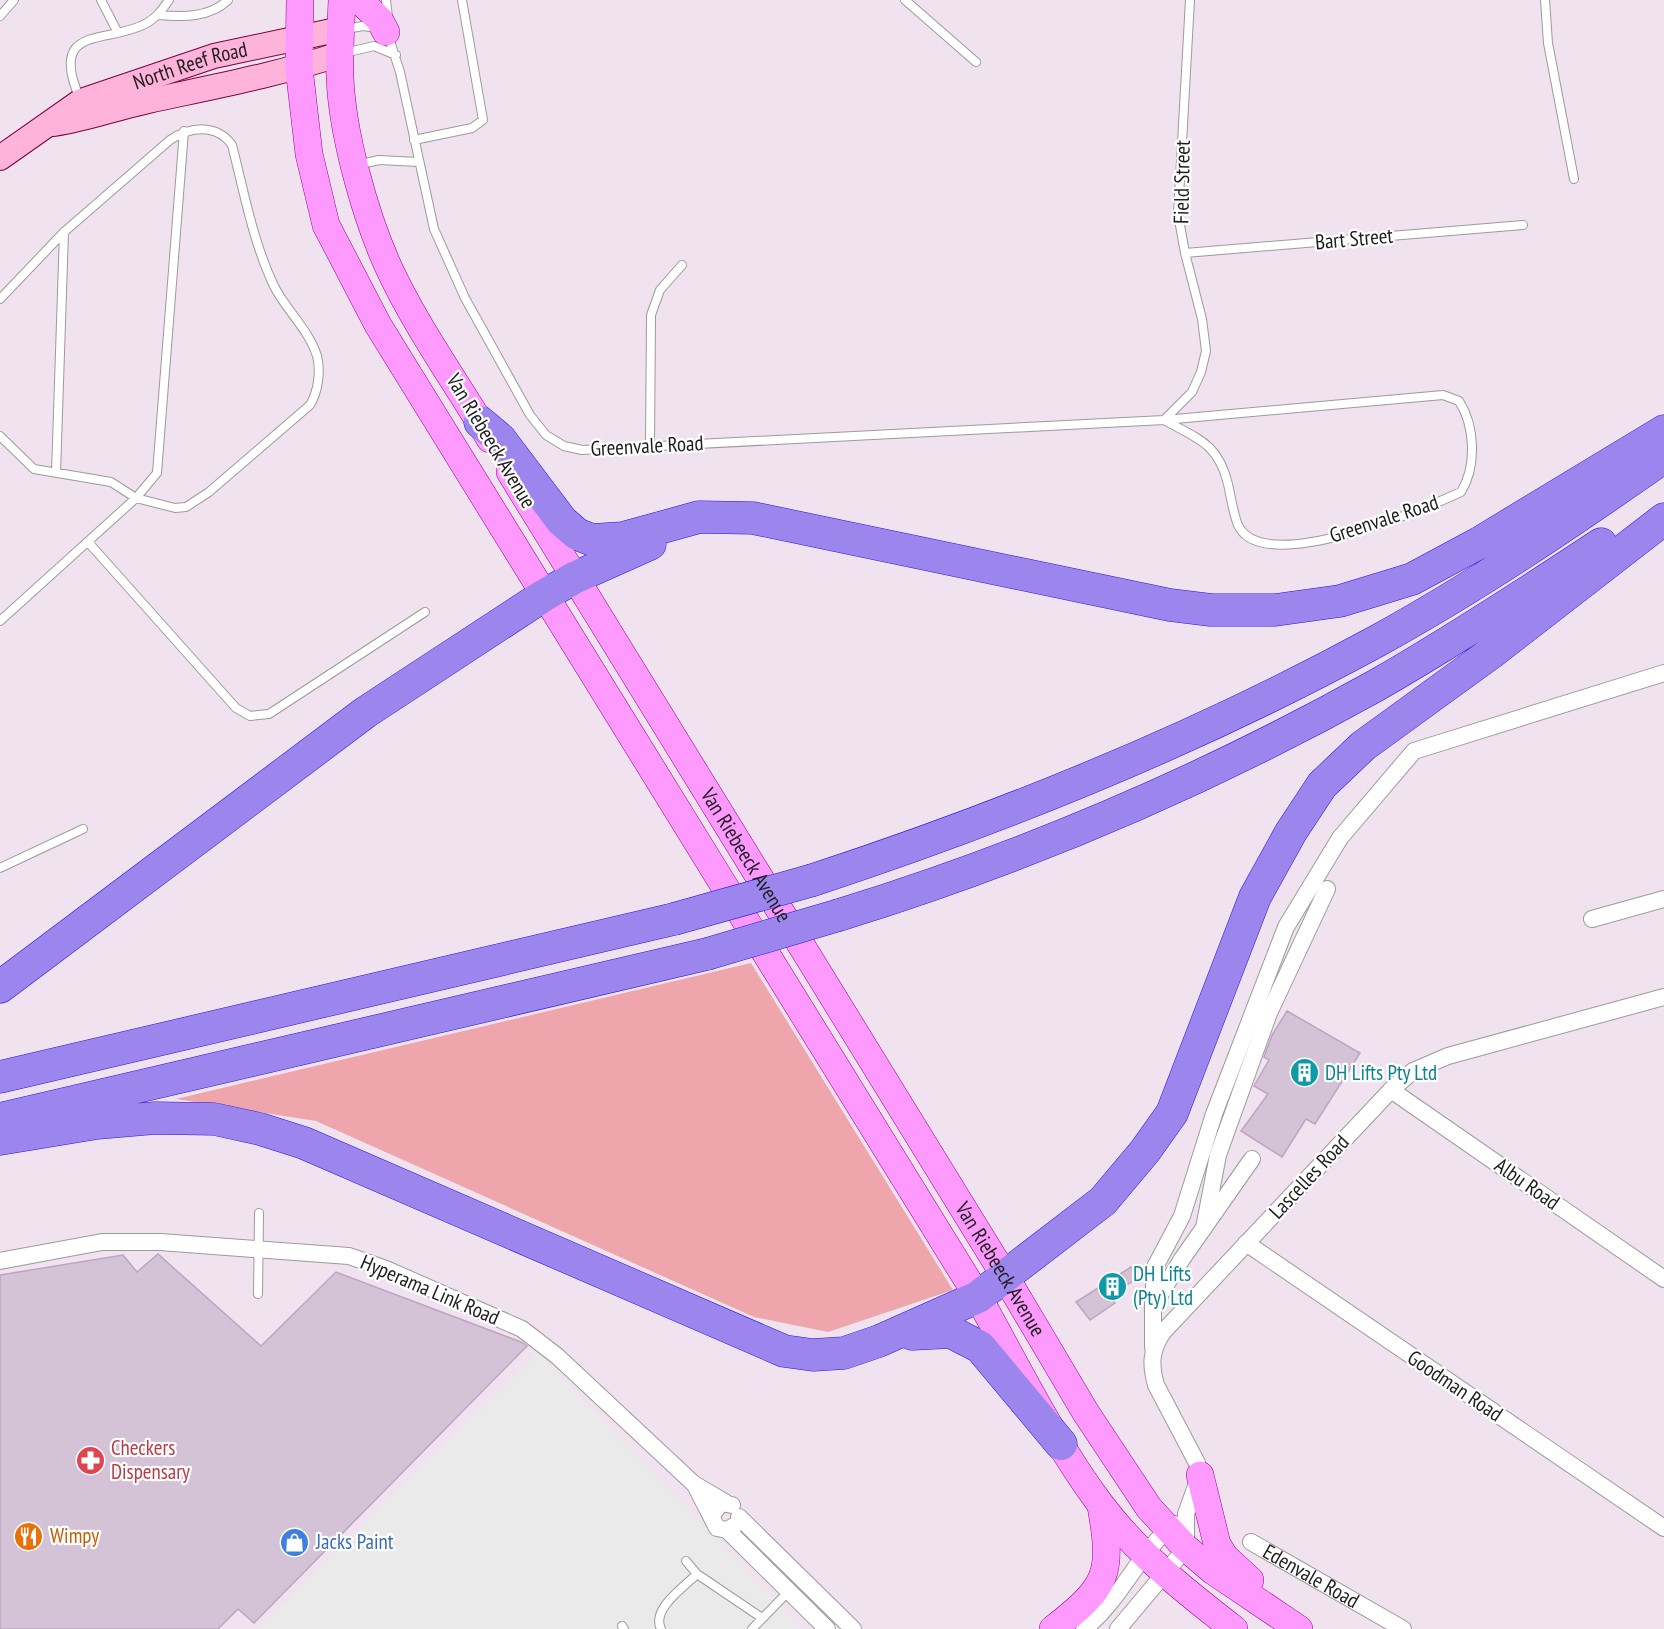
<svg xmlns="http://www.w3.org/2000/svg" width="1664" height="1629" viewBox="0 0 1664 1629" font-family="'PT Sans Narrow',sans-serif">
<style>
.grass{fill:#eea5ab}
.parking{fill:#eaeaea}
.building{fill:#d4c3d7;stroke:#bea4c2;stroke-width:1.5}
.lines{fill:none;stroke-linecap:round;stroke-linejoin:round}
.service-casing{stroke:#9b9b9b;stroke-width:10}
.minor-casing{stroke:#9b9b9b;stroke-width:18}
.secondary-casing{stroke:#7a003b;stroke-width:26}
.primary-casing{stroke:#98008c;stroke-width:28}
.motorway-casing{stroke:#2417e7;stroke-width:33}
.service{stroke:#fff;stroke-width:8}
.minor{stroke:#fff;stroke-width:16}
.secondary{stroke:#feb3db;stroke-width:24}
.primary{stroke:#fd99ff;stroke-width:27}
.motorway{stroke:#9c85ed;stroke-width:32}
.motorway-bridge-casing{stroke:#2417e7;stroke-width:33;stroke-linecap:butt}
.motorway-bridge{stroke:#9c85ed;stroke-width:32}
.labels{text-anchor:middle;stroke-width:4.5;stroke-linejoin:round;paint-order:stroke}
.street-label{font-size:21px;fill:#1e1e1e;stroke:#fff}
.culture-label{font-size:21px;fill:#0d838f;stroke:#fff;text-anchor:start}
.health-label{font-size:21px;fill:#be3a42;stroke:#fff;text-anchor:start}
.food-label{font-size:21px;fill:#c56008;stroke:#fff;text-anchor:start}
.shop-label{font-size:21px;fill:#366cbe;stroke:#fff;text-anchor:start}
</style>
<rect width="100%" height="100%" fill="#f0e3ef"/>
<!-- grass -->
<path class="grass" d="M751 963 953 1290 828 1332 754 1317 316 1121 176 1099Z"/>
<!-- parking -->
<path class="parking" d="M538 1353 803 1629H258Z"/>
<!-- building -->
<path class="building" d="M1287 1011 1360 1053 1315 1124 1306 1119 1282 1157 1241 1131 1268 1094 1254 1086 1269 1060 1264 1057 1272 1035Z
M158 1254 261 1346 336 1272 521 1342 527 1346 254 1623 238 1609 218 1629H0V1275L123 1255 137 1272Z
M1131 1267 1138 1278 1110 1295 1115 1303 1090 1320 1076 1302Z"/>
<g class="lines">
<defs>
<path id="service" d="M101 0 117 31
M386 0 388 17
M905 0 976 62
M1545 0 1548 43 1574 179
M158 15C183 17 209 18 228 0
M0 16 14 0
M346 29 363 26 377 28
M388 35 400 72 434 229 465 298 530 415 546 435 564 446 582 450 1164 420 1443 395 1459 401C1475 426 1477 466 1461 492 1424 509 1262 578 1238 525 1233 513 1231 497 1228 484 1218 443 1198 439 1164 420L1192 392 1201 372 1206 351 1202 319 1185 253 1178 214 1190 0
M344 53 374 46 396 55
M80 99C47 23 108 45 147 23 157 17 162 10 169 0
M414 140 472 128 483 120 462 0
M357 165 379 160 419 162
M1185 253 1523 225
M0 299 64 232 170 140C190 127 216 123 232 145 244 192 253 242 274 286 286 310 309 330 317 356 321 371 318 392 310 405L209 492 186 507 175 508 136 498 111 482 34 469 0 436
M650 446 651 315 660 290 682 265
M56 473 64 232
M88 542 236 708 250 716 269 714 425 612
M0 621 136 498 157 473 184 131
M0 868 83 829
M258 1294 259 1213
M686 1561 697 1574 762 1618
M622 1626 624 1629
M661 1629C651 1609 684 1587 697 1574
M752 1629 789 1591"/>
<g id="minor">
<path d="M1592 919 1664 899"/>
<path d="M1391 1090 1664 1279"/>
<path d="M1204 1228 1218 1155 1269 1013 1327 889"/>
<path d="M1246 1243 1664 1528"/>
<path d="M0 1261 102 1242H160L349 1256 386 1269 522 1329 557 1356 694 1484 726 1503"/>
<path d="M1153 1306 1155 1267 1182 1216 1214 1114 1286 927 1340 838 1414 751 1664 673"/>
<path d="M1153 1348V1306L1182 1259 1252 1159"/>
<path d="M695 1485 717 1528 727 1530 734 1526"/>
<path d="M712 1515 721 1503 732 1505"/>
<path d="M739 1517 853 1629"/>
<path d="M727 1530 827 1629"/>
<path id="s1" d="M1251 1542 1403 1629"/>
<path d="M1084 1629C1121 1600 1138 1553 1174 1524"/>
<path d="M1118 1629 1186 1548V1514L1200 1475 1197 1463 1156 1385C1150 1364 1151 1350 1163 1332L1391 1090 1413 1071 1448 1056 1664 997"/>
</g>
<g id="secondary">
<path d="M54 124C87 119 116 108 148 101 212 87 277 75 340 54"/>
<path id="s2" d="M0 158 81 101 214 56 341 29"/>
</g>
<g id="primary">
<path d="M300 0 299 68 309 154 326 225 378 325 978 1297C1017 1366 1053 1441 1101 1505 1138 1554 1186 1592 1234 1629"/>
<path d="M342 0C341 26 339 52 340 77 342 133 365 215 388 266 416 327 456 382 490 439"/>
<path d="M359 0 379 19 386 32"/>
<path id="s3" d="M510 472 1006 1278 1086 1413 1149 1508 1186 1548 1213 1571 1299 1629"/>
<path d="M1200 1475 1217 1544 1225 1557 1250 1580"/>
<path d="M1053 1629C1108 1586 1113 1575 1101 1506"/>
</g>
<path id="motorway" d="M480 422 500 439 562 521 577 534 592 540 623 538 699 517 753 518 1170 605 1211 610H1275L1340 601 1412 579 1479 543 1664 431
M813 880C1008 816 1197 739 1377 641 1477 586 1571 522 1664 457
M839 915C1024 858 1206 780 1375 686 1452 642 1527 593 1601 544
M0 987 366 712 543 596 574 578 650 544
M0 1077 674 919
M0 1119 707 954
M0 1139 97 1123 155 1118 214 1119 260 1129 304 1143 784 1351 813 1355 844 1353 879 1341 978 1297 1103 1201 1145 1151 1172 1113 1255 897 1291 832 1322 785 1363 746 1491 653 1664 519
M912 1334 951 1332 980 1347 1061 1444"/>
</defs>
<!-- service casing -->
<use href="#service" class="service-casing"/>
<!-- minor casing -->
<use href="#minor" class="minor-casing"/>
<!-- secondary casing -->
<use href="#secondary" class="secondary-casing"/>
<!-- primary casing -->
<use href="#primary" class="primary-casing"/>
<!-- motorway casing -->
<use href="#motorway" class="motorway-casing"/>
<!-- service -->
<use href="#service" class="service"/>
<!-- minor -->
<use href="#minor" class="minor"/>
<!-- secondary -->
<use href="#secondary" class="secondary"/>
<!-- primary -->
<use href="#primary" class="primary"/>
<!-- motorway -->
<use href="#motorway" class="motorway"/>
<defs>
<path id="motorway-bridge" d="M674 919 813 880
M707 954 839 915"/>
</defs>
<!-- motorway-bridge casing -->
<use href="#motorway-bridge" class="motorway-bridge-casing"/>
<!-- motorway-bridge -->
<use href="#motorway-bridge" class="motorway-bridge"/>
</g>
<!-- icons -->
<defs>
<symbol id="building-disc" viewBox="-11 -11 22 22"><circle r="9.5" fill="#0f9aa8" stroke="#fff"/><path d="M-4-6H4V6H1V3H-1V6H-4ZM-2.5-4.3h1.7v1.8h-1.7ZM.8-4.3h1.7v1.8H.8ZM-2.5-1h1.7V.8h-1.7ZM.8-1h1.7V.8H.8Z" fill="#fff"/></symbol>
<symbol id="pharmacy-disc" viewBox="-11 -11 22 22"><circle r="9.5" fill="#e0444e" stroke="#fff"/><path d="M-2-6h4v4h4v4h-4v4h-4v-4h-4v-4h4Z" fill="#fff"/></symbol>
<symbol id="restaurant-disc" viewBox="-11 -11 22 22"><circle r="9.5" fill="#e8710a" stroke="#fff"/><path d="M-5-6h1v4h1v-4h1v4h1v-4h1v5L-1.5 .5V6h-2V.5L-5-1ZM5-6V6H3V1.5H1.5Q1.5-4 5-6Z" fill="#fff"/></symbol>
<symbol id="shop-disc" viewBox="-11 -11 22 22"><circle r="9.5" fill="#3f7fe0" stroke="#fff"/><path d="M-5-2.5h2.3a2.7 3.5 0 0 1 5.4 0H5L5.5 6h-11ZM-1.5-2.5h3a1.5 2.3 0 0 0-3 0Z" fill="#fff"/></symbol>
</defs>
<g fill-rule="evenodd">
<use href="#building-disc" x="1288" y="1056" width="33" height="33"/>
<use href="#building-disc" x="1096" y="1270" width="33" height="33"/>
<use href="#pharmacy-disc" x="74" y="1444" width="33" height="33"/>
<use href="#restaurant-disc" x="12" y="1520" width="33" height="33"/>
<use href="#shop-disc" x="278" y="1526" width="33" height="33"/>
</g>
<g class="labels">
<!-- street labels -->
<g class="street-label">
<text dy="7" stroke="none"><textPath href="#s2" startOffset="214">North Reef Road</textPath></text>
<text transform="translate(1182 182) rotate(-89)" y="7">Field Street</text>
<text transform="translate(1354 239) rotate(-5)" y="7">Bart Street</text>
<text transform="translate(491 441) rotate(59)" y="7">Van Riebeeck Avenue</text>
<text transform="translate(647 446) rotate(-3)" y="7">Greenvale Road</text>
<text transform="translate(1384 519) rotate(-18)" y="7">Greenvale Road</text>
<text dy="7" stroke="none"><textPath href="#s3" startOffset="450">Van Riebeeck Avenue</textPath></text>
<text transform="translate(1309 1177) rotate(-47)" y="7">Lascelles Road</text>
<text transform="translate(1527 1184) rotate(35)" y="7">Albu Road</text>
<text dy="7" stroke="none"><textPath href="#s3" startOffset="936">Van Riebeeck Avenue</textPath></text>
<text transform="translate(430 1290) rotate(23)" y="7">Hyperama Link Road</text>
<text transform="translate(1455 1386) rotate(34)" y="7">Goodman Road</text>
<text dy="7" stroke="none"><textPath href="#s1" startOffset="69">Edenvale Road</textPath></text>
</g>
<!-- culture labels -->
<g class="culture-label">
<text x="1325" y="1080">DH Lifts Pty Ltd</text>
<text x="1133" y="1281">DH Lifts<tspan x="1133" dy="24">(Pty) Ltd</tspan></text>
</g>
<!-- health labels -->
<g class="health-label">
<text x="111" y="1455">Checkers<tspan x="111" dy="24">Dispensary</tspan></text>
</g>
<!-- food labels -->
<g class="food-label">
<text x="50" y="1543">Wimpy</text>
</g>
<!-- shop labels -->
<g class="shop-label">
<text x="316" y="1549">Jacks Paint</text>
</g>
</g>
</svg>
